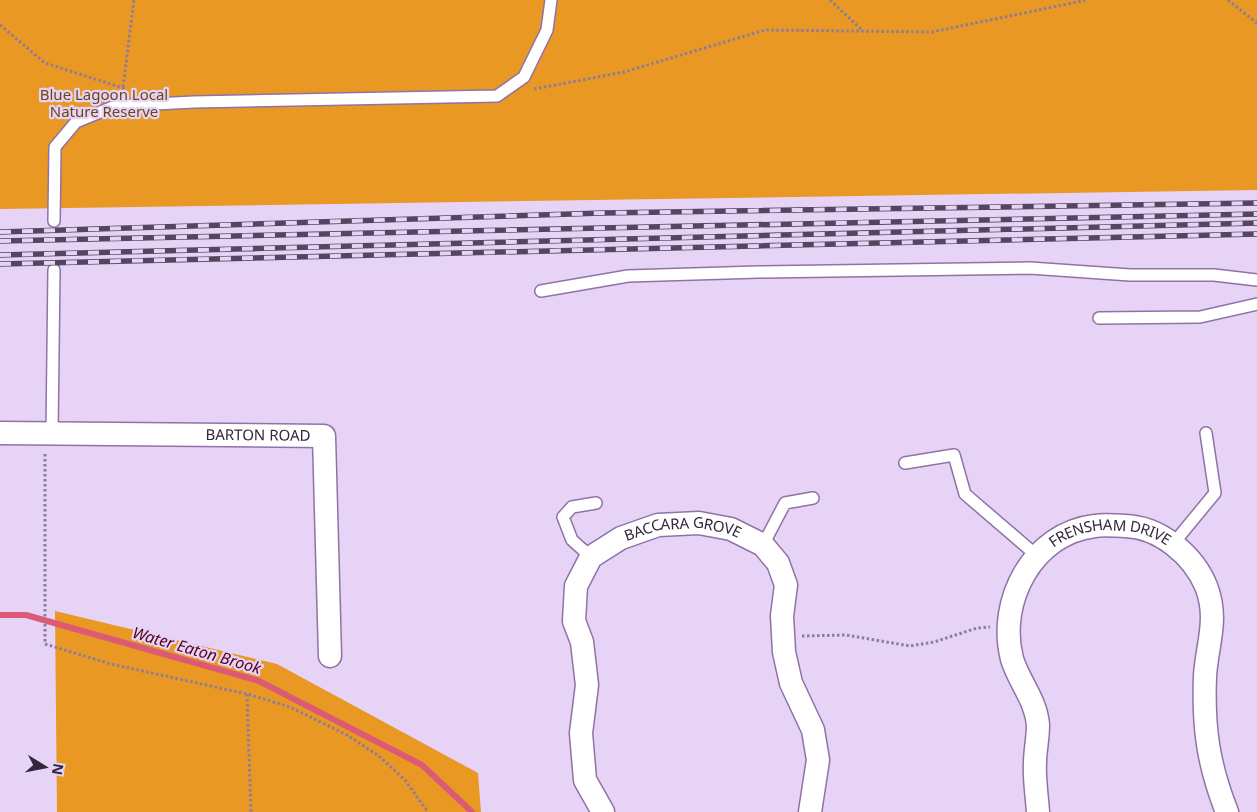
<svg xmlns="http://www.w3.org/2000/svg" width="1257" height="812" viewBox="0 0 1257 812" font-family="'Noto Sans',sans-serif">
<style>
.green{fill:#e89823}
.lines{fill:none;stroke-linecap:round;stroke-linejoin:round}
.stream{stroke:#dd5a76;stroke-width:6}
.service-casing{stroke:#9072a8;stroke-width:14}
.minor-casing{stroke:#9072a8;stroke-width:25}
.path{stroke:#8d7d9a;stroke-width:3;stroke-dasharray:2.5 2.5;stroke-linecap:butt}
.service{stroke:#fff;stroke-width:11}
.minor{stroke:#fff;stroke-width:22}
.rail-casing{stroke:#54465f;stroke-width:5.5}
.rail{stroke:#e6d3f6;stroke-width:4;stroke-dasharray:11;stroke-linecap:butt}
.labels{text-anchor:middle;stroke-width:4.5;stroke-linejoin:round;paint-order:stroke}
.park-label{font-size:15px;fill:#6b4718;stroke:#e6d3f6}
.street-label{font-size:15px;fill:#33263d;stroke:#e6d3f6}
.water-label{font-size:16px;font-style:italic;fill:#57001e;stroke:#e6d3f6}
</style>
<rect width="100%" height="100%" fill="#e6d3f6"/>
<!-- green -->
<path class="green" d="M0 0H1257V190L0 209Z
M55 611 277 664 478 773 481 812H57Z"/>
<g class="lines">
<!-- stream -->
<path class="stream" d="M0 615H26L259 681 422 765 472 812"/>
<defs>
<path id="service" d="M54 221 55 147 76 122 115 106 194 102 497 96 524 77 547 30 551 0
M541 291 628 276 758 272 1030 268 1130 275H1214L1257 280
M1099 318 1200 317 1257 304
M52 433 54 270
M905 463 954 455 965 494 1036 555
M1173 544 1215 493 1206 433
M763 545 785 503 813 498
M591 557 572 540 563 517 572 507 596 503"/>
<g id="minor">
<path id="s1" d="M0 433 324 436 330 656"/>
<path id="s2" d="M603 812 585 780 581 733 587 685 582 642 574 621 576 586 591 557 621 538 658 525 699 523 731 529 763 545 778 563 786 585 782 616 784 652 791 683 813 730 818 760 810 812"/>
<path id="s3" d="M1038 812C1037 796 1034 779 1035 763 1035 751 1038 738 1038 725 1036 700 1019 682 1012 659 997 601 1033 533 1095 526 1105 524 1116 526 1125 526 1160 527 1193 555 1206 586 1219 619 1207 644 1205 676 1203 727 1208 764 1227 812"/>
</g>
</defs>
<!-- service casing -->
<use href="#service" class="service-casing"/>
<!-- minor casing -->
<use href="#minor" class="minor-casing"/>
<!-- path -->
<path class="path" d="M830 0 863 31
M1228 0 1257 23
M0 25 45 63 126 89
M123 87 134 0
M534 89 624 72 765 30 932 32 1087 0
M45 454V644L111 664 247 694 290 707 347 735 379 756 405 780 428 812
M802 636 846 635 910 646 934 642 977 628 990 627
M247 694 251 812"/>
<!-- service -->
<use href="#service" class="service"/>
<!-- minor -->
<use href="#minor" class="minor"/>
<defs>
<path id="rail" d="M0 232 603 213 1257 203
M0 241 1257 214
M0 255 1257 223
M0 264 1257 234"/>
</defs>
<!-- rail casing -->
<use href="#rail" class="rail-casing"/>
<!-- rail -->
<use href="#rail" class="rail"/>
</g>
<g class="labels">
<!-- park labels -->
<g class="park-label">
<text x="104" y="100">Blue Lagoon Local<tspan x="104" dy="17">Nature Reserve</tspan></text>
</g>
<!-- street labels -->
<g class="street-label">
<text dy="5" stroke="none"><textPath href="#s1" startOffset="258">BARTON ROAD</textPath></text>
<text dy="5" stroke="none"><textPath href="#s2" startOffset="365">BACCARA GROVE</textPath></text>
<text dy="5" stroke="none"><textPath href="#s3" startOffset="350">FRENSHAM DRIVE</textPath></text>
</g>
<!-- water labels -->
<g class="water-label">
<text transform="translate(197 650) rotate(16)" y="6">Water Eaton Brook</text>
</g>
</g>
<!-- north arrow -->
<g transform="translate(45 767) rotate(100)" stroke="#e6d3f6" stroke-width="4" paint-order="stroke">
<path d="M0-4L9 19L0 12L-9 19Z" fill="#33263d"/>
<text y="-8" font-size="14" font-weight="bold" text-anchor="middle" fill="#33263d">N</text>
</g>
</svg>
